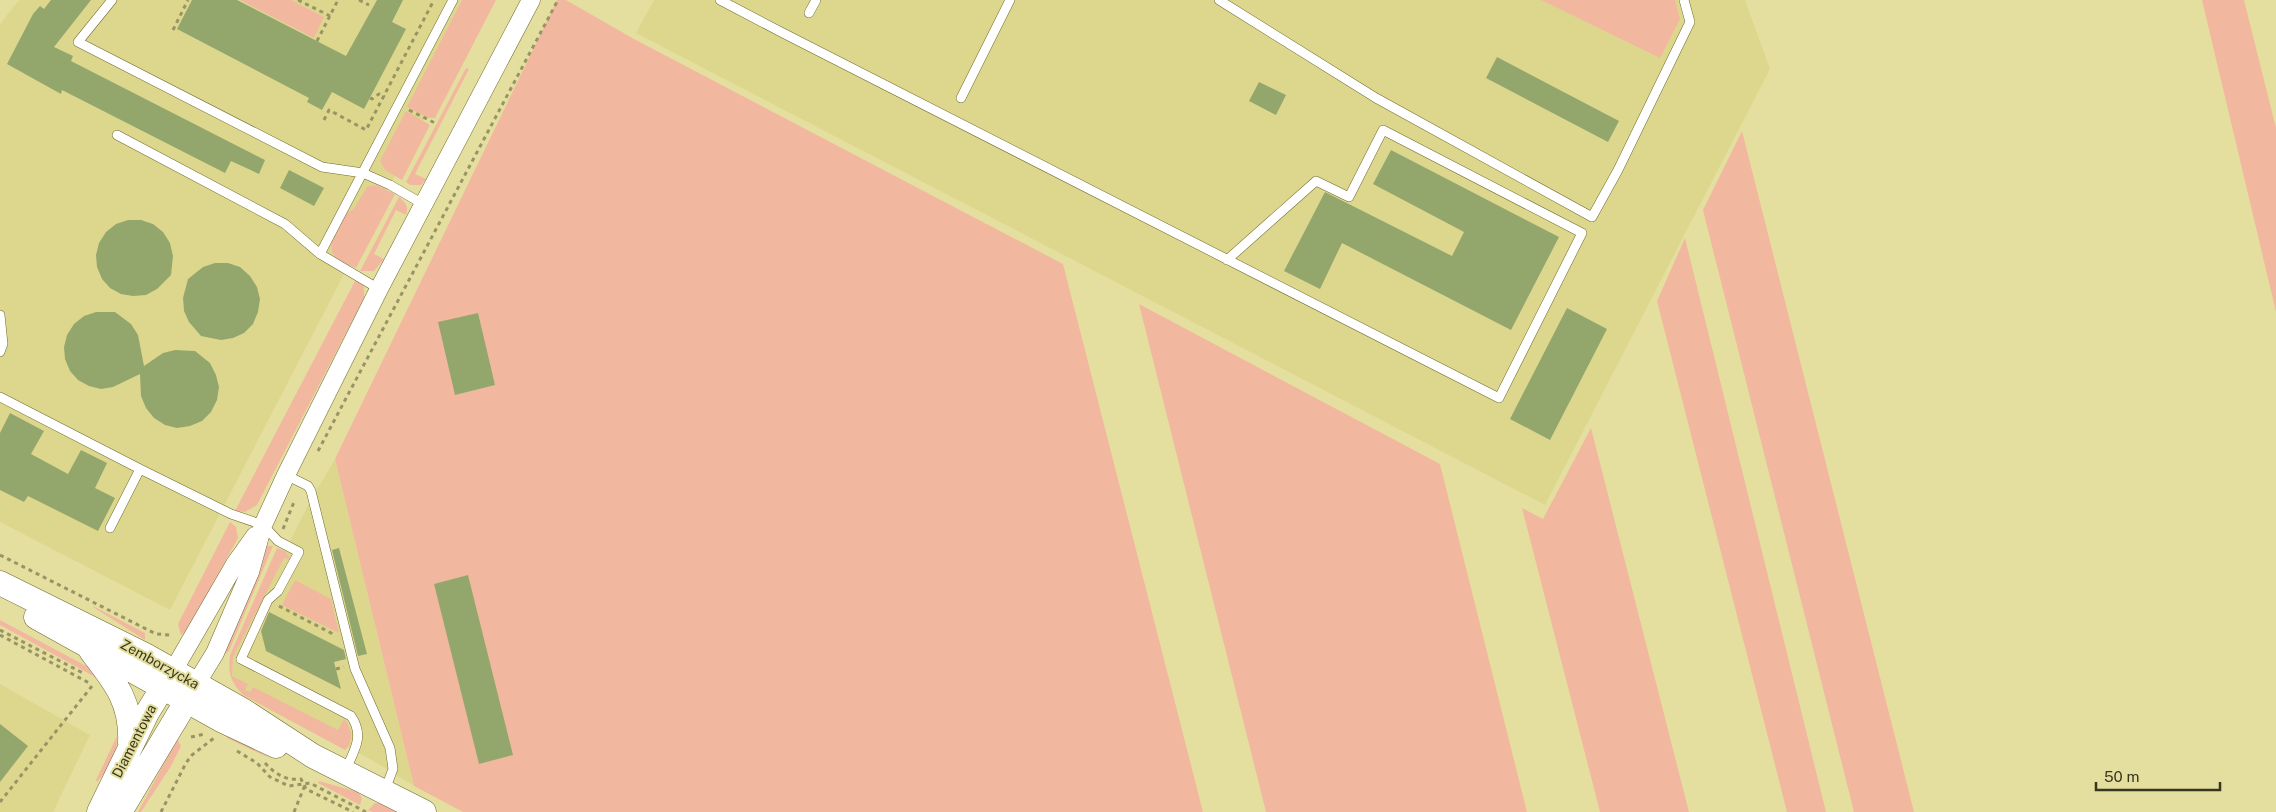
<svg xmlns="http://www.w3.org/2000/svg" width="2276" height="812" viewBox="0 0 2276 812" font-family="'Public Sans',sans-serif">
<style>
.built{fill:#ddd78e}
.green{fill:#f2b89f}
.building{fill:#93a76d}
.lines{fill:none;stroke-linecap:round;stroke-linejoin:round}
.lane-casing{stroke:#706a2d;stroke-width:10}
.street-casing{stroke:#706a2d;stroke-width:19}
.secondary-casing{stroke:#706a2d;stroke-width:25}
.path{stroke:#999466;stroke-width:3;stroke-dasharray:4 4;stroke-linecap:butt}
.lane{stroke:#fff;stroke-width:9}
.street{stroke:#fff;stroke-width:18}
.secondary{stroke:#fff;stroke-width:24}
.labels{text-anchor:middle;stroke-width:4;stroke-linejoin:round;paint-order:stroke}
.street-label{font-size:14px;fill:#39361d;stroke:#e4df9f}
</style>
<rect width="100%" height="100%" fill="#e4df9f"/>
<!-- built -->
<path class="built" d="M19 0H486L170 610 0 522V24Z
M654 0H1745L1770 69 1545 505 636 33Z
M335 459 414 786 370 759 243 694 231 674V657L236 648 309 503Z
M0 684 90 735 53 812H0Z"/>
<!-- green -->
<path class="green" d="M240 0H291L324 17 314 38Z
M462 0H496L435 118H429L407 107Z
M557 0H566L634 39 1063 264 1203 812H463L414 786 335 459Z
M1541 0H1675L1680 19 1660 58Z
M2202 0H2244L2276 128V312Z
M466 68 469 69 415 174 426 179 421 185H410L406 182Z
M406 111 430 125 402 180 385 170 380 161Z
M1742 131 1914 812H1854L1703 210Z
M376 185 395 194 356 268C350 265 342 263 337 259 323 247 339 225 345 213L353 210 367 187Z
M399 197C405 202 409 206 406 215L396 210 374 254 384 259 374 271H360Z
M1685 238 1826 812H1787L1657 301Z
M356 279 364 286V298L257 505 245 512 235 511Z
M1139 304 1440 464 1527 812H1266Z
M1591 428 1689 812H1600L1522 508 1543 519Z
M230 522 236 527 238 538 187 630 181 635 178 624Z
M267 546H273L229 651 225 654 223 653Z
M277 548 285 551 291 560 284 558 233 657 232 676 248 684 245 690 250 692 253 687 338 730 344 719C352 728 354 742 345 750L243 695C230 680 228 675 230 655Z
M295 580 331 599 339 633 282 605Z
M93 606 145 633V640L93 607Z
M0 620 90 668 97 678 0 625Z
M224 729 269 758 227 738Z
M117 736 116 758 97 782 96 780Z
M177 739 181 746 171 766 141 812H138Z
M319 781 358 792 362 798 360 805 318 783Z
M375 803H380L401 812H373L368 810Z"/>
<!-- building -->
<path class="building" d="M51 0H91L54 47 73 56 71 61 265 160 259 174 231 161 225 173 62 90 61 94 7 64 33 14 40 6 44 9Z
M192 0H237L346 56 377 0H403L392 22 406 29 364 109 332 92 322 110 307 102 309 98 177 29Z
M1497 57 1619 121 1608 142 1486 78Z
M1259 82 1286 95 1276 115 1249 101Z
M1391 150 1559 237 1511 330 1342 243 1320 289 1284 271 1325 192 1452 256 1464 232 1373 184Z
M289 170 324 188 314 206 280 188Z
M128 220H141L153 224 163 232 170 243 173 256 171 275 157 289 146 295 133 296 121 294 110 288 102 279 97 267 96 255 99 243 106 232 116 224Z
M215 263H228L240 267 250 276 257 287 260 299 258 312 253 324 244 333 233 338 221 340 201 336 189 322 184 311 183 298 188 279 203 267Z
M1567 308 1607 329 1550 440 1510 419Z
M96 312H115L131 324 138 335 144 366 163 353 175 350 195 351 210 363 216 375 219 387 217 400 211 412 202 421 190 426 177 428 165 425 154 418 146 408 141 396 140 374 113 387 101 389 89 386 78 380 70 371 65 359 64 347 67 335 74 324 84 316Z
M478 313 495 385 455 395 438 322Z
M10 413 44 431 31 454 68 474 81 450 107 463 95 488 115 498 98 531 28 496 24 502 0 490V433Z
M339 548 367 654 358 656 332 550Z
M468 575 513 755 479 764 434 584Z
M269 612 344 650 346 659 334 662 341 689 266 651 261 631Z
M0 724 28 746 0 782Z"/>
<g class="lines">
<defs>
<path id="lane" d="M112 0 78 42 322 167 363 173 390 185 423 204
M720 0 781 32 1499 398 1582 233 1383 130 1349 197 1316 181 1227 260
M1219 0 1376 98 1592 217 1618 170 1690 22 1684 0
M809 13 816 0
M961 98 1010 0
M117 135 285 224 320 254 379 289
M320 254 453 0
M0 315 3 344 0 352
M0 397 140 469 110 528
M140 469 231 514 263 525 278 541 299 552 278 591 268 600 241 659 351 716C365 736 354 751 345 771
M286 475 308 486 311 491 355 669 390 748 393 769 385 790"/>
<path id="street" d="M173 671 235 564 255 536
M196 684 215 653 250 572 263 525 286 475 379 289 531 0"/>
<path id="secondary" d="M0 583 145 655 244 711 313 756 424 812
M36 617 223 721 276 746
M91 651C115 682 132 702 130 743
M99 812 147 713 171 674
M120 812 195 687"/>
</defs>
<!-- lane casing -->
<use href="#lane" class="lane-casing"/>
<!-- street casing -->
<use href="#street" class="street-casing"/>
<!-- secondary casing -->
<use href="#secondary" class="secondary-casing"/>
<!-- path -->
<path class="path" d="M298 0 330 16
M359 0 369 5
M173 30 188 0
M317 41 338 0
M370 98 372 99 379 94 385 97
M409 110 435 123
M324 120 329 110 366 130 434 0
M318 451 558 0
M283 529 294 502
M0 555 156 634 170 635
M279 606 333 634
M0 630 83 673
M0 635 91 684
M336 669 344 667
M191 737 205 734
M237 751 257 763 270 777 289 786 310 783 366 812
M265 763C275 774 286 781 301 779L306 789 353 812
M0 802 92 686
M161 812 186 763 192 755 214 738
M294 812 305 785"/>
<!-- lane -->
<use href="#lane" class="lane"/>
<!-- street -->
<use href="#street" class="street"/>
<!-- secondary -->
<use href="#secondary" class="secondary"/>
</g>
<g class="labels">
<!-- street labels -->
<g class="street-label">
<text transform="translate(160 664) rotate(29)" y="5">Zemborzycka</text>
<text transform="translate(134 741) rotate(-63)" y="5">Diamentowa</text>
</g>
</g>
<!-- scale -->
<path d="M2096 782v8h124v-8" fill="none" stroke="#39361d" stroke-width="2.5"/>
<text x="2104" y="782" font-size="15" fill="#39361d" stroke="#e4df9f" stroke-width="4" paint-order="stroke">50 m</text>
</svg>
